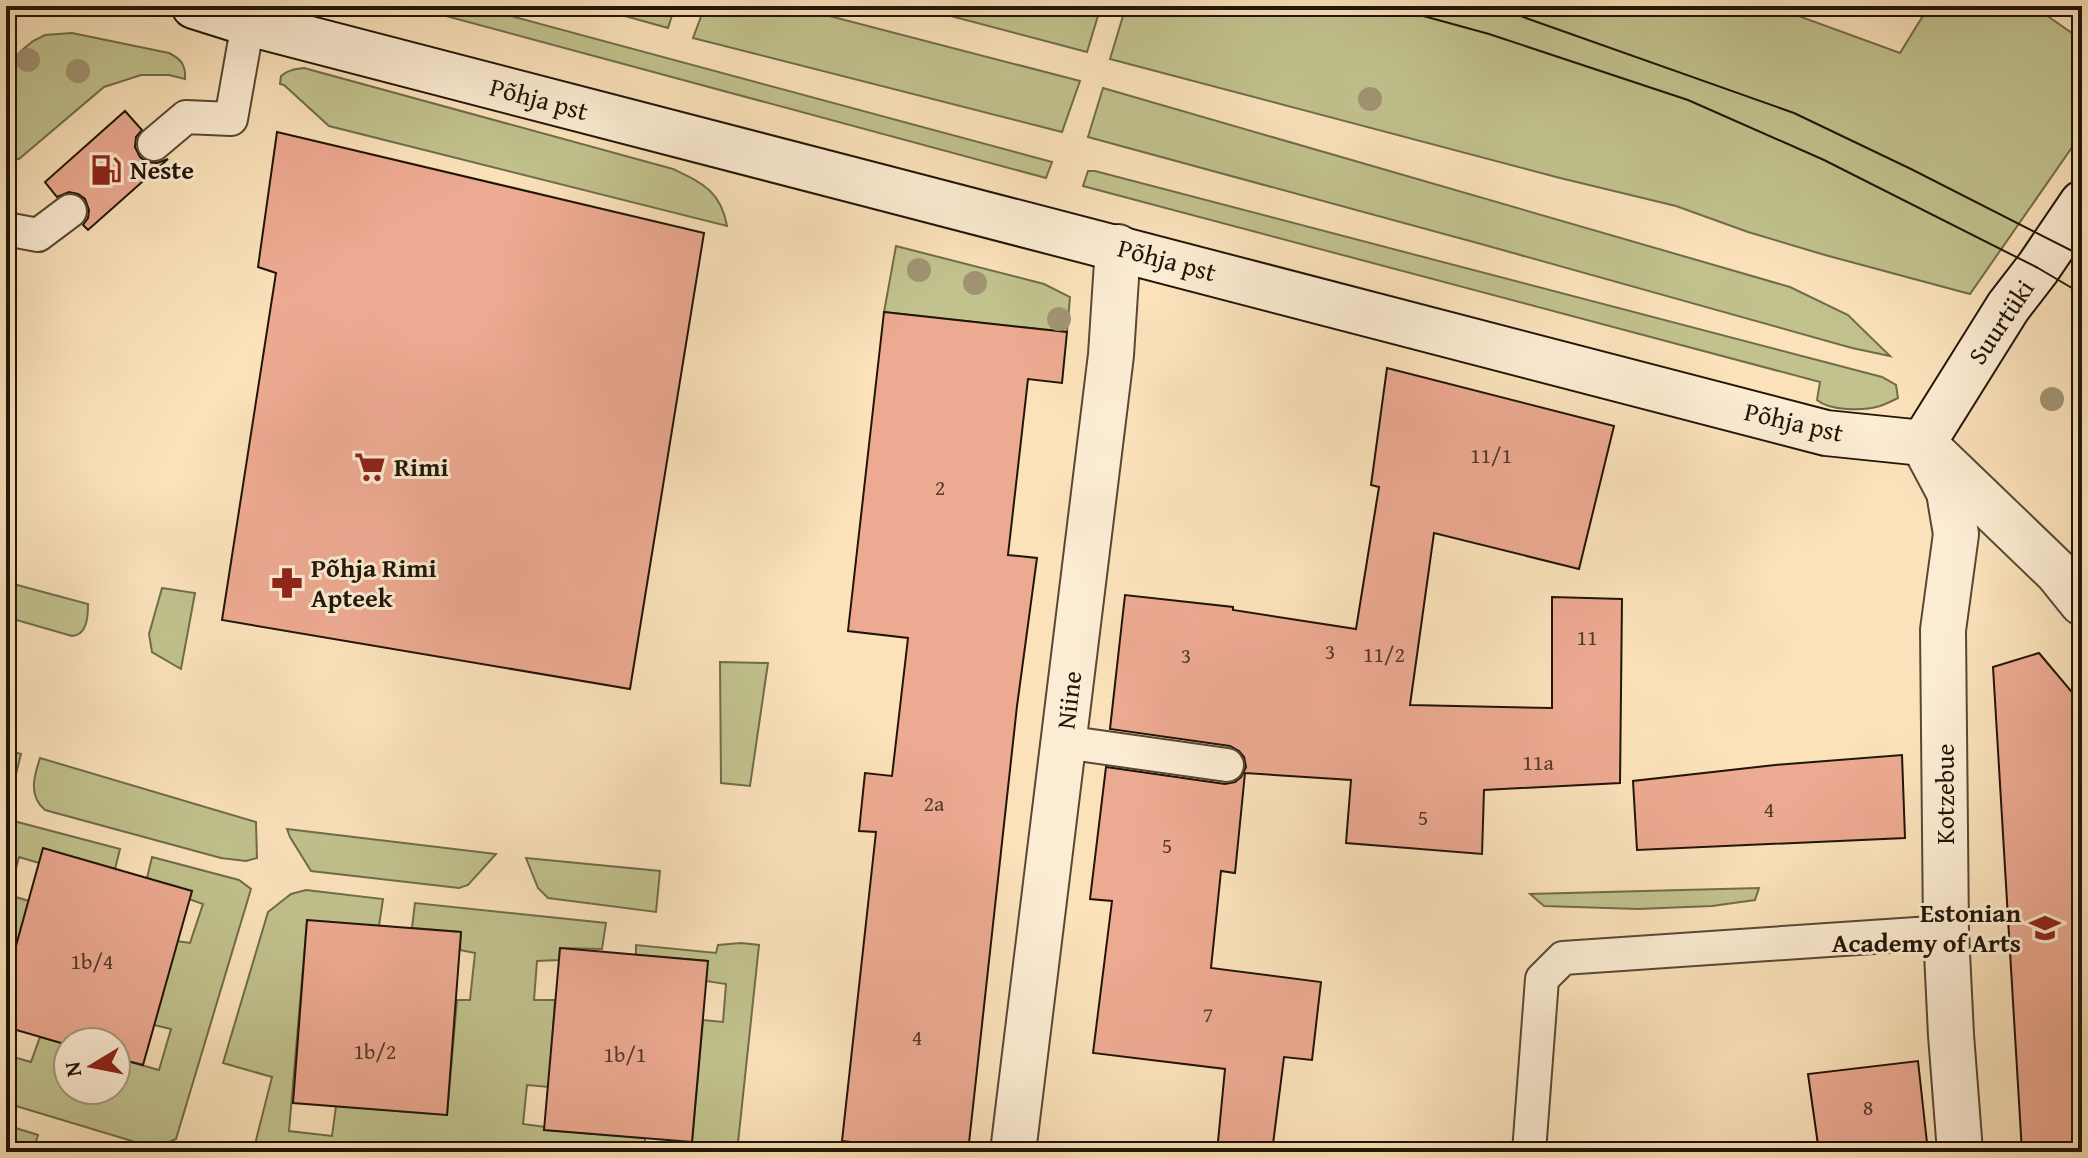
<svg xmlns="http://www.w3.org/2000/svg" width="2088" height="1158" viewBox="0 0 2088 1158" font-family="'Gentium Book Plus',serif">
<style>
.green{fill:#c1c28e;stroke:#706c4a;stroke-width:2}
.building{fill:#edaa92;stroke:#201507;stroke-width:2}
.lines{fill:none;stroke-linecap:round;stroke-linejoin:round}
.service-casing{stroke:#574834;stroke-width:36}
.minor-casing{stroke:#574834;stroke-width:48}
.tertiary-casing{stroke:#574834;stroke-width:48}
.secondary-casing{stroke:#201507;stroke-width:48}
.service{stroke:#fcecd3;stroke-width:32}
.minor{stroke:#fcecd3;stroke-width:44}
.tertiary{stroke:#fcecd3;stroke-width:44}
.secondary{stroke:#fcecd3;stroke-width:44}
.tram{stroke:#201507;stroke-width:2}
.tree{fill:#a19372}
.labels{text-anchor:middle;stroke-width:6;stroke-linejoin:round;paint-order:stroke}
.number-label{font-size:22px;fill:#533a2a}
.street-label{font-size:26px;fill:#201507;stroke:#fcecd3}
.poi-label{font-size:26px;font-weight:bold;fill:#201507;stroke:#fcecd3;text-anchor:start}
</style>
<rect width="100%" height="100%" fill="#fbe2bb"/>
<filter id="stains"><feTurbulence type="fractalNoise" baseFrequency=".0025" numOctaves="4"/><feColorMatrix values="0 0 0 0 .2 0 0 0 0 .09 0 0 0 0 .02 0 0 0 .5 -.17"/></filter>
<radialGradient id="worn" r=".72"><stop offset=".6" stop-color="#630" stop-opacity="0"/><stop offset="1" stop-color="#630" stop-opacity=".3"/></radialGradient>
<!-- green -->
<path class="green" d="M409 6H474L1052 162 1046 178Z
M589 6H675L668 28Z
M705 6H791L1080 81 1062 132 693 38Z
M913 6H1101L1087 52Z
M1126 6H1771L1900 53 1929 6H2033L2082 40V133L1970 294 1825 255 1748 232 1676 206 1560 178 1110 59Z
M72 33 169 53C181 59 186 65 185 79L169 75H141L104 87 19 159H11L6 155V68L21 51 33 41 45 35Z
M304 68 673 169C702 183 721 191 727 226L329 126 284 85 280 84 281 76C288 70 295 69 304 68Z
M1103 88 1790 287 1848 315 1890 356 1852 348 1481 244 1088 137Z
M1088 171H1095L1882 377 1896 385 1898 398C1892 401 1886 404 1880 406 1863 411 1830 411 1817 400L1820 382 1083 186Z
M896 246 1044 284 1070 297 1067 332 884 312Z
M6 582 88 604C88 617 87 635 72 636L6 617Z
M162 588 195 593 181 669 152 652 149 634Z
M720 662 768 663 750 786 721 783Z
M6 750 21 754 13 786 6 794Z
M40 758 256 822 257 858 246 861 221 858 45 810C28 796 34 776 40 758Z
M6 819 120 849 115 869 39 863 19 857 9 895 29 901 6 982Z
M287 829 496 854 468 885 459 888 311 871 290 837Z
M152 857 239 880 251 889 176 1139 155 1148 6 1103V1055L31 1062 40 1037 68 1045V1090H116V1058L159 1070 171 1029 154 1025 177 941 190 943 203 904 189 899 147 878Z
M526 858 660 871 656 912 548 898 538 888Z
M1759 888 1755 900 1712 906 1638 909 1544 906 1530 894Z
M306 890 383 899 379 926 307 921 289 1131 332 1136 336 1106 447 1115 457 1000H470L475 953 460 950 461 932 412 928 415 903 606 923 602 949 560 948 559 960 537 961 534 1000H555L549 1087 527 1085 523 1124 545 1127 546 1130 645 1138 644 1152H253L272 1077 223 1063 268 912 291 894Z
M741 943 759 945 737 1152H682L683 1141 692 1142 703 1020 723 1022 726 984 706 981 707 961 636 955V945L716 953 718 945Z
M6 1125 38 1135 33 1152H6Z"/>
<!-- building -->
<path class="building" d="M125 111 142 130 136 137 135 147 140 157 147 162 157 163 168 159 88 230 83 225 88 218 89 210 85 199 78 194 69 192 57 197 45 182Z
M277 132 704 233 630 689 222 620 276 273 258 267Z
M884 312 1067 332 1062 383 1028 379 1008 555 1037 558 1017 706 968 1152H940L842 1141 876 832 859 831 865 773 892 776 908 638 848 631Z
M1387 368 1614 426 1579 569 1434 533 1410 705 1552 708V597L1622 599 1620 783 1484 790 1482 854 1346 843 1351 780 1245 773 1235 873 1221 871 1211 968 1321 982 1312 1060 1284 1057 1272 1152H1217L1225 1069 1093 1053 1112 901 1090 899 1106 767 1225 784 1235 782 1241 777 1246 767 1244 757 1239 751 1230 746 1110 729 1125 595 1233 607V610L1356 629 1379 487 1371 485Z
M2039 653 2082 704V1152H2022L1993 667Z
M1902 755 1905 838 1637 850 1633 781 1775 765Z
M43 848 192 891 143 1065 116 1058V1042H68V1045L6 1027V982Z
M307 920 461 932 447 1115 293 1103Z
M560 948 708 961 692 1142 544 1130Z
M1918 1061 1928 1152H1819L1808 1074Z"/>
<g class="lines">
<defs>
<path id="service" d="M154 144 186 117 231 119 248 23
M6 229 38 235 70 211
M1064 742 1227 765
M1529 1152 1542 979 1563 958 1946 932"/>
<path id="minor" d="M1924 445 1949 492 1956 534 1943 630 1946 932 1951 1035 1960 1152"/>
<path id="tertiary" d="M1923 443 2057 572 2082 603
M1013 1152 1111 355 1118 247"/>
<path id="secondary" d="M194 6 248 23C774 160 1300 295 1826 433L1923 443 2008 307 2038 268 2082 203"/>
</defs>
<!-- service casing -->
<use href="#service" class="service-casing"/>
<!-- minor casing -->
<use href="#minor" class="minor-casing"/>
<!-- tertiary casing -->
<use href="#tertiary" class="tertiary-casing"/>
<!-- secondary casing -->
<use href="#secondary" class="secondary-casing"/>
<!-- service -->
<use href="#service" class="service"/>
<!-- minor -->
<use href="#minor" class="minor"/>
<!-- tertiary -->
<use href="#tertiary" class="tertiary"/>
<!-- secondary -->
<use href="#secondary" class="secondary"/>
<!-- tram -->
<path class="tram" d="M1387 6 1489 34 1688 100 1824 160 2038 268 2082 294
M1492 6 1794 113 1911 169 2082 256"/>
</g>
<!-- trees -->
<g class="tree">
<circle cx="28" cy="60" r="12"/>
<circle cx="78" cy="71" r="12"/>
<circle cx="1370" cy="99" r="12"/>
<circle cx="919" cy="270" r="12"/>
<circle cx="975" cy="283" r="12"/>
<circle cx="1059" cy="319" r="12"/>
<circle cx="2052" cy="399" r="12"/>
</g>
<!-- icons -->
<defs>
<symbol id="fuel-bare" viewBox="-9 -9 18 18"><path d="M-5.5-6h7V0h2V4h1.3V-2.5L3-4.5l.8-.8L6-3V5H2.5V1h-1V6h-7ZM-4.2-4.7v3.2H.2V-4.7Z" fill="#8f2418" stroke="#fcecd3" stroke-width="2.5" paint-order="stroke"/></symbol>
<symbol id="supermarket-bare" viewBox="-9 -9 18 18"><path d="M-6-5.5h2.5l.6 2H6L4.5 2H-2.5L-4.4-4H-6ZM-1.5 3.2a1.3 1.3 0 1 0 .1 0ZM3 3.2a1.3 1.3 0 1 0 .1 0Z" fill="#8f2418" stroke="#fcecd3" stroke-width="2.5" paint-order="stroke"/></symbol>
<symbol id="pharmacy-bare" viewBox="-9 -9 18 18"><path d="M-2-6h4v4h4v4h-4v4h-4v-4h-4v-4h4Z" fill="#8f2418" stroke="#fcecd3" stroke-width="2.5" paint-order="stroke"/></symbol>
<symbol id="university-bare" viewBox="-9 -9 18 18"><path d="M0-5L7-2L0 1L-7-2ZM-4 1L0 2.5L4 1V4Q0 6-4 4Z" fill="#8f2418" stroke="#fcecd3" stroke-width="2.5" paint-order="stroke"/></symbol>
</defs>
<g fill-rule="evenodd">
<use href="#fuel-bare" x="84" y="148" width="44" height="44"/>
<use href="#supermarket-bare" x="348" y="445" width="44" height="44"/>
<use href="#pharmacy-bare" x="265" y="561" width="44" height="44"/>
<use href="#university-bare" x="2023" y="906" width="44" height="44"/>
</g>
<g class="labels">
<!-- number labels -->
<g class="number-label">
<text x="1491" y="463">11/1</text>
<text x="940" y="495">2</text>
<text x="1587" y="645">11</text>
<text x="1330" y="659">3</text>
<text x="1384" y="662">11/2</text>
<text x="1186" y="663">3</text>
<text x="1538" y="770">11a</text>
<text x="934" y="811">2a</text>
<text x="1769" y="817">4</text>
<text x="1423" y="825">5</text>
<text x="1167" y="853">5</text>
<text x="92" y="969">1b/4</text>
<text x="1208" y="1022">7</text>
<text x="917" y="1045">4</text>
<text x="375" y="1059">1b/2</text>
<text x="625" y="1062">1b/1</text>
<text x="1868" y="1115">8</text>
</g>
<!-- street labels -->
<g class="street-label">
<text transform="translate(539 99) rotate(15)" y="9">Põhja pst</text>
<text transform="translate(1167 260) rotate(15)" y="9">Põhja pst</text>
<text transform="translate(2001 322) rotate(-56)" y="9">Suurtüki</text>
<text transform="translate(1794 422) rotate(13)" y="9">Põhja pst</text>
<text transform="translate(1069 700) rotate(-83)" y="9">Niine</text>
<text transform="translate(1945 794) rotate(-90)" y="9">Kotzebue</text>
</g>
<!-- poi labels -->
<g class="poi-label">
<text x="130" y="179">Neste</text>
<text x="394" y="476">Rimi</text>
<text x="311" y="577">Põhja Rimi<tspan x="311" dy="30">Apteek</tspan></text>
<text x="2021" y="922" text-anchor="end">Estonian<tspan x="2021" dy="30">Academy of Arts</tspan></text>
</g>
</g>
<!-- margin -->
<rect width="2088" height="1158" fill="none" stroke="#fbe2bb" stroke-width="32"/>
<rect x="8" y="8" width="2072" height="1142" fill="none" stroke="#201507" stroke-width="4"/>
<rect x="16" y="16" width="2056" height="1126" fill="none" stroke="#201507" stroke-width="2"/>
<!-- north arrow -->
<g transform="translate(92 1066) rotate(260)"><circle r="38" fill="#fcecd3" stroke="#a49681" stroke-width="2"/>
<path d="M0-6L14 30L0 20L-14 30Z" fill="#8f2418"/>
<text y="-12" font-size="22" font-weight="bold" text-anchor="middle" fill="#201507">N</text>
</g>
<rect width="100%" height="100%" filter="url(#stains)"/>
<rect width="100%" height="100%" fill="url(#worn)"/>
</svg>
